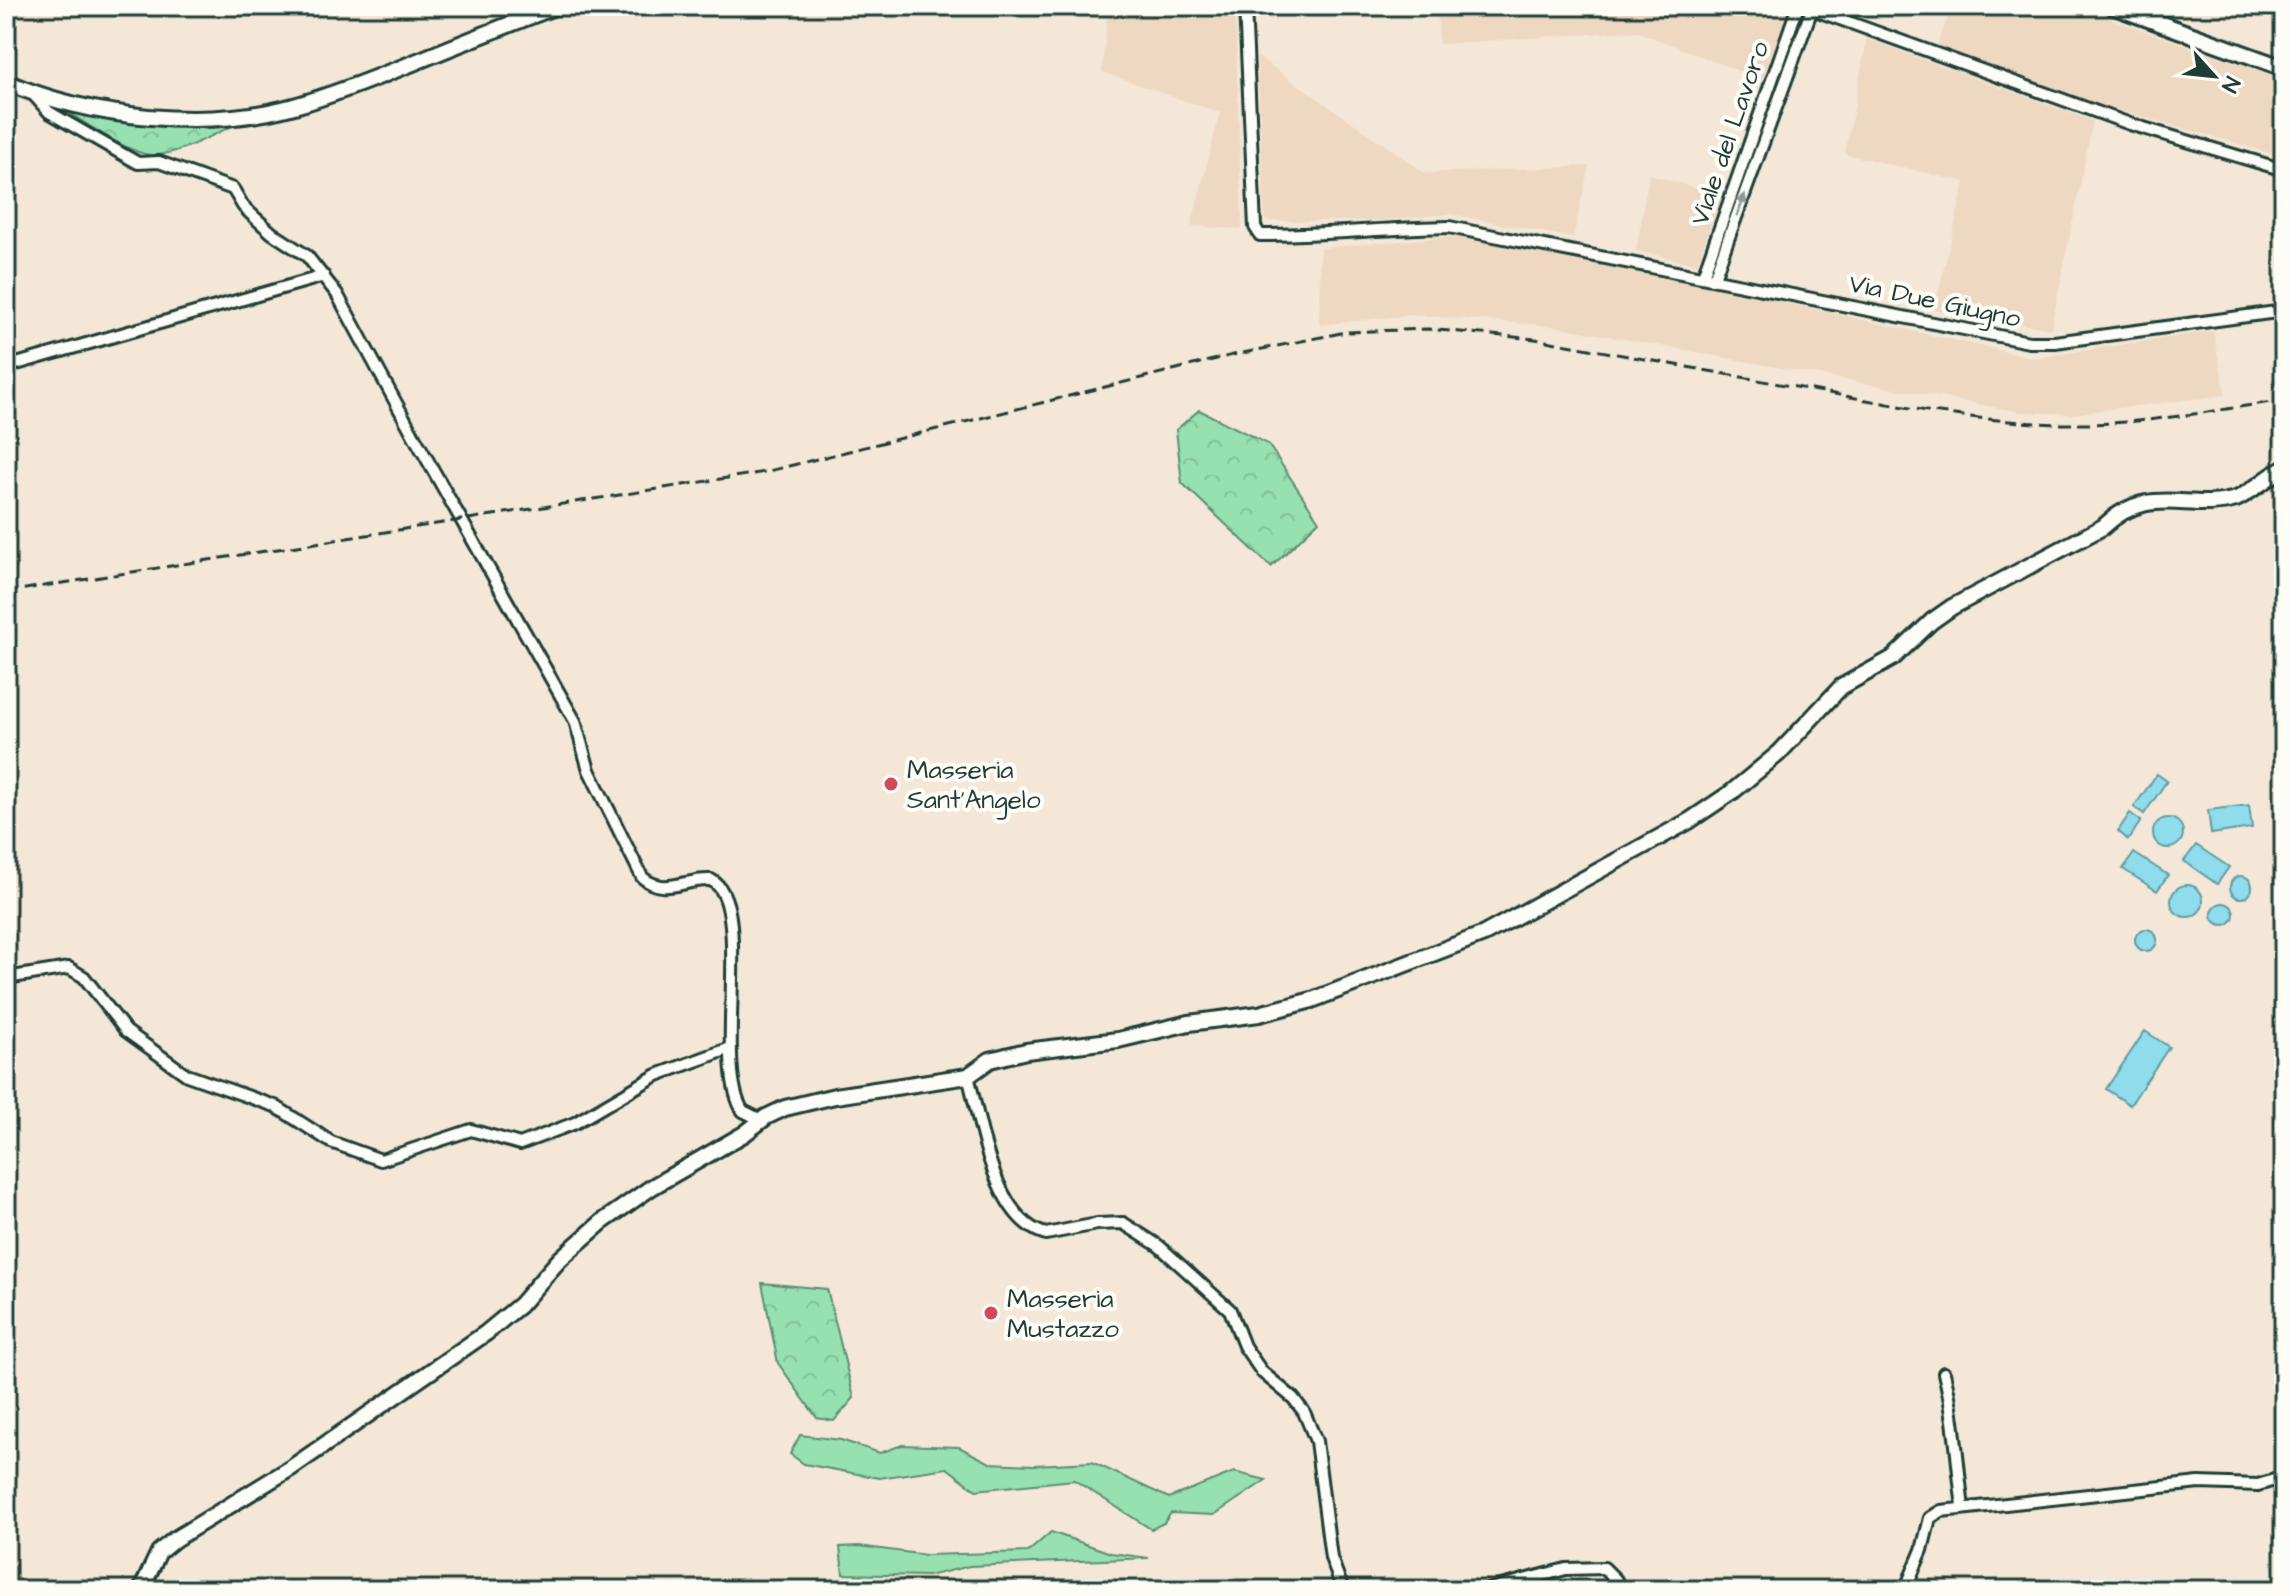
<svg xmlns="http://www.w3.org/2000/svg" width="2290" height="1596" viewBox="0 0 2290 1596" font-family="'Architects Daughter',sans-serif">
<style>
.built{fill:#eed8c2}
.green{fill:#97e0af;stroke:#5b8e72;stroke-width:2}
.forest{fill:url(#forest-crowns);stroke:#5b8e72;stroke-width:2}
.water{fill:#8edcec;stroke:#629ca2;stroke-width:2}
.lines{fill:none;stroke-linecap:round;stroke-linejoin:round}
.street-casing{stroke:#1f3d34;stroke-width:16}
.secondary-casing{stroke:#1f3d34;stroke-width:20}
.street{stroke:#fdfcf7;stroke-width:10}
.secondary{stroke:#fdfcf7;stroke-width:14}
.rail{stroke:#1f3d34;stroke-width:3;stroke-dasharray:12 6;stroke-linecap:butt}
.oneway{fill:#8e9c96}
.poi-dot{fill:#d1495b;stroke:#fdfcf7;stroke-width:3}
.labels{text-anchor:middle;stroke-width:8;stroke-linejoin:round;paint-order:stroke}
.street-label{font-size:26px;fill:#1f3d34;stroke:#fdfcf7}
.poi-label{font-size:26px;fill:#1f3d34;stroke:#fdfcf7;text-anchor:start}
</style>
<defs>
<pattern id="forest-crowns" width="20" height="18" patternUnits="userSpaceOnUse" patternTransform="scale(2)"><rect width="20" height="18" fill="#97e0af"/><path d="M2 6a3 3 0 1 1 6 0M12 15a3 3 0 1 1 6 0" fill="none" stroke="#82c197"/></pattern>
</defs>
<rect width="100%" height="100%" fill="#f4e7d8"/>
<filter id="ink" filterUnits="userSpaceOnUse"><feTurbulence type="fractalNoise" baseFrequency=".0125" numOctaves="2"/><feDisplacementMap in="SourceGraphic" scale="16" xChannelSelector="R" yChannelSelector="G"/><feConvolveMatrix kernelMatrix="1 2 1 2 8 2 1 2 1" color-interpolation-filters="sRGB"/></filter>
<g filter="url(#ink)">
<!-- built -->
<path class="built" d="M1108 6H1235L1242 229 1191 226 1220 113 1102 72Z
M1437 6H1782L1789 8 1762 80 1636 31 1439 44Z
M1952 6H2072L2284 79V157L2097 104 1937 46Z
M1867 39 2093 121 2051 329 1934 310 1965 182 1845 154Z
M1257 56 1425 173 1589 166 1573 238 1450 214 1373 221H1265Z
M1649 174 1721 196 1697 264 1636 251Z
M1459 236 1741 293 2035 358 2213 331 2226 395 2072 414 2021 412 1553 326 1410 315 1319 325 1320 248Z"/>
<!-- green -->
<path class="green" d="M800 1435 841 1440 880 1453 902 1445 959 1447 990 1463 1034 1465 1092 1462 1169 1498 1234 1472 1266 1480 1214 1515 1171 1513 1164 1523 1151 1529 1074 1480 976 1490 947 1468 879 1478 804 1464 790 1454Z
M1051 1532 1111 1553 1149 1558 970 1566 928 1576 843 1574 840 1547 859 1546 926 1555 1028 1552Z"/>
<!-- forest -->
<path class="forest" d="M61 108 157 126 245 120C222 130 176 157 151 155 129 154 81 120 61 108Z
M1199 410 1268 444 1319 521 1271 567 1182 483 1176 430Z
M762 1283 827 1289 854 1398 834 1421 817 1418 778 1363Z"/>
<!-- water -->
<path class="water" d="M2157 774 2167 781 2144 814 2134 807Z
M2249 805 2252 828 2211 834 2208 810Z
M2130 813 2141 821 2128 840 2118 831Z
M2153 833a15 15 0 1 1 30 0a15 15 0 1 1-30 0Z
M2196 845 2229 867 2217 884 2184 861Z
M2134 853 2168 875 2157 891 2123 869Z
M2230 887a11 11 0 1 1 22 0a11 11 0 1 1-22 0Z
M2171 901a16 16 0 1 1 32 0a16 16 0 1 1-32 0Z
M2212 914a11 11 0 1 1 22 0a11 11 0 1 1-22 0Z
M2135 940a11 11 0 1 1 22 0a11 11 0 1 1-22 0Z
M2145 1031 2169 1047 2130 1105 2106 1089Z"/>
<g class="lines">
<defs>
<path id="street" d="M1245 6 1255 227 1260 235C1323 235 1386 228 1449 227L2029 342H2055L2284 311
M1804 6 2130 124 2284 170
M32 93 49 112 61 119 138 163 159 162 233 189 243 206 251 214 272 233 307 256 337 294 415 438 575 721 589 770 642 877C664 897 686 878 711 880 755 902 712 1065 743 1111L761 1120
M1703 276 1798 6
M1714 278 1813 6
M6 367 324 276
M6 978 69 968 84 977 126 1031 187 1075 275 1106 331 1142 381 1160 471 1130 520 1144 575 1123 657 1075 731 1048
M968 1076C981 1122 993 1220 1046 1234L1097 1224 1123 1223 1159 1246 1230 1310 1244 1346 1262 1372 1293 1398 1304 1412 1316 1441 1331 1558 1343 1590
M1944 1373C1955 1417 1957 1462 1963 1508
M1486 1590 1566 1569 1604 1568 1616 1580 1620 1590
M1905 1590 1922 1550 1930 1518 1941 1511 2199 1483 2258 1485 2284 1477"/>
<path id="secondary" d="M2112 6 2284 68
M6 82C90 118 205 131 294 106 331 96 367 81 403 67 454 46 505 26 557 6
M141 1590 159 1552 175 1539 291 1468 486 1333 520 1305 560 1259 602 1222 652 1187 744 1134 766 1117 785 1108 835 1096 968 1076 990 1060 1026 1051 1118 1040 1189 1023 1259 1014 1312 1000 1484 934 1689 821 1732 792 1779 753 1841 687 1893 658 1932 621 1952 607 2103 527C2150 482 2187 513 2236 499 2245 496 2271 475 2284 468"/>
</defs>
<!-- street casing -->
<use href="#street" class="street-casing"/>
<!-- secondary casing -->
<use href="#secondary" class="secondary-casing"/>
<!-- street -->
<use href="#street" class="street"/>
<!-- secondary -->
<use href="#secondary" class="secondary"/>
<!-- rail -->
<path class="rail" d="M6 592 765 472 1233 355 1346 332 1428 329 1535 339 1932 412C1982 419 2033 425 2084 424 2151 423 2218 410 2284 400"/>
</g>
<!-- one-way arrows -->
<defs><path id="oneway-solid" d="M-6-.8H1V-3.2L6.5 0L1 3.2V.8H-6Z" transform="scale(2)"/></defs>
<use class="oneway" href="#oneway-solid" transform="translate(1741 205) rotate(-70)"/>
</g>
<!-- markers -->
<g class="poi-dot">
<circle cx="891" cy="784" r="8"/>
<circle cx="991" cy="1313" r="8"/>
</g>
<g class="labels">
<!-- street labels -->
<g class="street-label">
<text transform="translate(1729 133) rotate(-71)" y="9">Viale del Lavoro</text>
<text transform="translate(1935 300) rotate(12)" y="9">Via Due Giugno</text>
</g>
<!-- poi labels -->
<g class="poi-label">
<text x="907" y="778">Masseria<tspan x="907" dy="30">Sant'Angelo</tspan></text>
<text x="1007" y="1307">Masseria<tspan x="1007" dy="30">Mustazzo</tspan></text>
</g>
</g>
<!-- margin -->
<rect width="2290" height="1596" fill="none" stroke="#fdfcf7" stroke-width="32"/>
<rect x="16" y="16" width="2258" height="1564" fill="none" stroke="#1f3d34" stroke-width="3" filter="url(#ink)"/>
<!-- north arrow -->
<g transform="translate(2214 76) rotate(117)" stroke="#fdfcf7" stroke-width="6" paint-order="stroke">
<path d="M0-6L14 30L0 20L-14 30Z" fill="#1f3d34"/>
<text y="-12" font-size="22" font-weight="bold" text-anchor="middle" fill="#1f3d34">N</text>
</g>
</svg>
